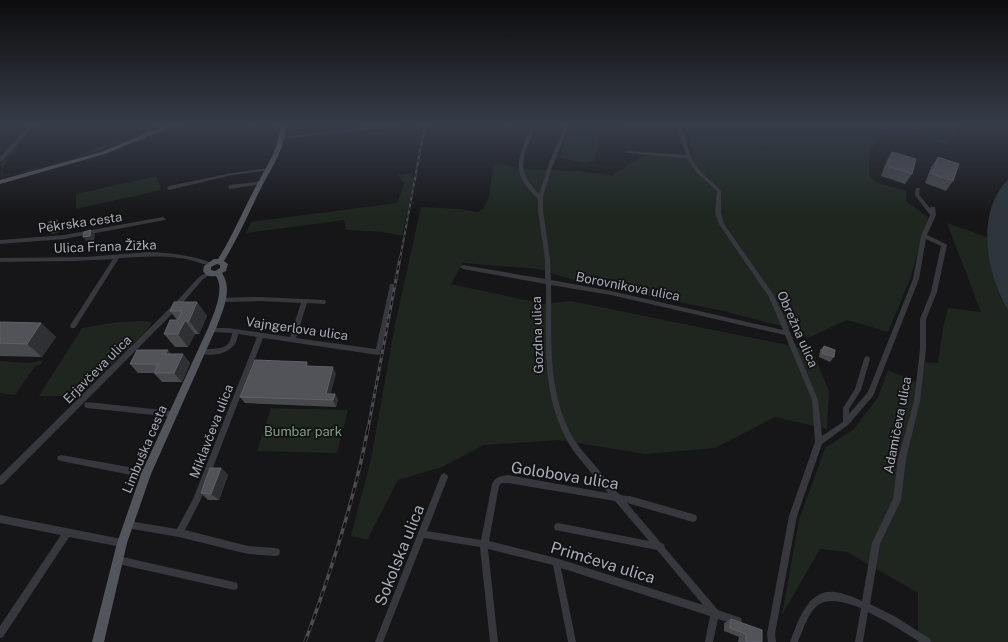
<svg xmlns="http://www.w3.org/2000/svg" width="1008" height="642" viewBox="0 0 1008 642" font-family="'Public Sans',sans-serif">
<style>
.green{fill:#1e261f}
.water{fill:#2c353c}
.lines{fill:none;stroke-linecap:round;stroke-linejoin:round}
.minor{fill:#37383d;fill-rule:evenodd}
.major{fill:#53555c;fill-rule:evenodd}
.rail-far2-casing{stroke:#4a4c52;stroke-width:2}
.rail-far1-casing{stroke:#4a4c52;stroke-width:3}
.rail-casing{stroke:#4a4c52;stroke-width:3.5}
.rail-far2{stroke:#111113;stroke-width:1;stroke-dasharray:3.5;stroke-linecap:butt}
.rail-far1{stroke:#111113;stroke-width:1.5;stroke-dasharray:4.5;stroke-linecap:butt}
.rail{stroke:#111113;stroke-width:2;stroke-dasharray:6;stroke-linecap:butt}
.wall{fill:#47494d}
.shaded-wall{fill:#2f3033}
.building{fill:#525359;stroke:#5f6168}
.labels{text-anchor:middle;stroke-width:3.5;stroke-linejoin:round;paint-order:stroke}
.street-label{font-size:13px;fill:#a8adb8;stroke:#111113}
.park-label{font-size:13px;fill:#7fa381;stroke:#111113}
.near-street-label{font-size:16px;fill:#a8adb8;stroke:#111113}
</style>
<rect width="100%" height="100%" fill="#161618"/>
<!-- green -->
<path class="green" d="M34 125H35C26 137 1 160 3 175L17 173 71 159 105 144 128 139 147 128 149 127 150 129 165 125 100 151 30 171 0 177 2 168 0 165 2 161Z
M178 125H182L101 158 0 187 92 160 142 141Z
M682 125H958L955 135 948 146C922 137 883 117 870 153 868 160 870 168 869 175L876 182 906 191V201L928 217 910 279 888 332 847 320 808 338 790 328 719 310 580 282 538 269 463 263 451 284 544 304 571 301 812 350 829 391 827 429 775 417 715 448 645 454 559 440 484 445 442 467 398 480 367 540 351 536 371 459 395 325 421 207 460 209 478 212 483 209 489 198 493 165 500 164 523 169 575 171 612 175 647 154 692 158C693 145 691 135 682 125Z
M569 129 602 131 594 161 584 163 560 158Z
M412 173 414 180 402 236 384 232 346 230 344 220 246 233 251 222 397 203 404 184 398 175Z
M157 176 161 190 76 209V194Z
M947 223 987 237C989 263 994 289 1008 310V642H918V593L847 552 820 549 782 615 799 520 825 448 854 429 878 397 888 370 921 384 925 362 938 363 943 328 948 308 981 312Z
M148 321 152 323 144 333 79 396H39L82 328 118 322Z
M43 360 41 364 35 366 15 395 0 393V361L31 363Z
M271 408 348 410 337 453 257 451Z"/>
<!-- water -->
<path class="water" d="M1008 180V310C986 275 975 211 1008 180Z"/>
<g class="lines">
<!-- minor -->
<path class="minor" d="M29 125H34L2 161H0V157Z
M387 125H403L401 126 282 139 280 138 282 137Z
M565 125H569L551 170 543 197V210L550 259 551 280 611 291 783 330 769 297 719 224 715 213 717 191 696 172 687 158 628 153 626 152 628 151 686 155 680 136 675 125H679C687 136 687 150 693 161 700 173 712 181 721 191V213L724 224 773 294 783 315 818 400 822 436 843 422V408L855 389 864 359 865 357 867 356 869 357 870 359 861 390 849 409V414L868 392 913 279 921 236 930 215 915 195 916 188H920L919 195 930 208 931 207H935L936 215 927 235 946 244 947 245 937 292 926 319V349L920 401 906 459 901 500 880 544 870 604 896 617 930 639 931 642H920L889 623 868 612 863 642H855L861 608C818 592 813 603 798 642H790C798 622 807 589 835 592 844 593 853 597 862 601L872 543 893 499 898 459 914 401 920 349V319L931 292 941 246 926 239 919 279 873 396 848 425 822 444 797 516 775 634 776 642H768L767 634 789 516 815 442 812 400 785 335 611 295 551 285C552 332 547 381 567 426 574 443 587 456 599 470 604 477 612 488 618 493 621 496 626 496 630 496L696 515 697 518 696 521 693 522 627 503 661 543 664 544 665 548 718 610 741 618 742 621 741 624 738 625 718 619 713 642H705L710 616 561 568 576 642H568L553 565 488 549 498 642H490L480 547 424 538 383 642H375L441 475 444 473 447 475 448 477 427 531 481 540 492 484C495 477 501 476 508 475L608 493C600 483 592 474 584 464 581 460 576 455 573 450 539 397 547 343 546 284L463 269 460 267 463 265 545 279V259L538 210V199C511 172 516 163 530 130L534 129V130C523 159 515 170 539 194L550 161ZM502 483H508L615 501 649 541 558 523 555 524 554 527 555 530 657 550 703 605 556 558 489 541 499 486Z
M624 125H674L664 128 626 126Z
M269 168H271V170L232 175 169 190 167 188 169 186 232 173Z
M261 181 263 182V184L230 189 228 187 230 185Z
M163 217 166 219 165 220 64 239 0 244V240L64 235Z
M149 252C172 253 190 255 212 263L213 264 210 266C200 263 190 259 179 258 159 255 139 257 119 258L75 328H71L70 326 71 324 113 259 75 261 0 262V258L86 257Z
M209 271 211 272 212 273 203 279 180 306 3 484 0 485V476L176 302 199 277Z
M390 284H394L395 286 380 354 378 355 263 338 200 501 185 530 248 546 276 548 279 549 280 552 279 555 276 556 248 554 179 537 126 528 125 525 126 522 129 521 177 529 193 499 257 337 238 334C237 352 216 357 201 354L200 352 201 350C214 347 230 353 232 333L212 332H210L209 330 210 328H228L290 337 301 303 261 301 221 302 218 300 219 298 261 297 325 300 326 302 325 304H323L307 303 296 338 376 349Z
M87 402 172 411 174 412 175 414 174 416 172 417 87 408 85 407 84 405 85 403Z
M61 455 146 470 149 472 150 474 149 476 146 478 61 461 58 460 57 458 58 456Z
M0 515 122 539 125 540 126 543 125 546 122 547 69 537 3 637 0 638V626L61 535 0 523Z
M118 556 234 582 237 583 238 586 237 589 234 590 118 564 115 563 114 560 115 557Z"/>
<!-- major -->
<path class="major" d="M167 125H176L105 154 0 184V180L101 152Z
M280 125H286C285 150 271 168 260 190 248 214 238 238 224 261L228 264 226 271 222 273C233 289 223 310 217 326L151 474 127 543 104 642H92L117 543 141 474 209 326C214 312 225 290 216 276 211 277 206 276 203 271L204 266 214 259H218C232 237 242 213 254 190 265 168 279 151 280 125ZM217 264 220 265V268L215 271 211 270V267Z"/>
<defs>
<path id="rail-far2" d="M400 259 425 125"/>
<path id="rail-far1" d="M368 429 400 258"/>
<path id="rail" d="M305 642C331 572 354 502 368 428"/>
</defs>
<!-- rail-far2 casing -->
<use href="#rail-far2" class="rail-far2-casing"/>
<!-- rail-far1 casing -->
<use href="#rail-far1" class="rail-far1-casing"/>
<!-- rail casing -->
<use href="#rail" class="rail-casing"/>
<!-- rail-far2 -->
<use href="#rail-far2" class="rail-far2"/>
<!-- rail-far1 -->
<use href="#rail-far1" class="rail-far1"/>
<!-- rail -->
<use href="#rail" class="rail"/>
</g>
<!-- wall -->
<path class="wall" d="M892 152 912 174 905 184 881 176 886 162Z
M938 157 953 181 946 191 925 183 931 167Z
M197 302 207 316 199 334H195L188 347H175L164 334 177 320 170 311Z
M0 322 41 323 56 337 42 357 0 356Z
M824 346 834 357 830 362 819 357 820 350Z
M172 354H183L190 363 182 382H162L154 373H138L130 364Z
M310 366 336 374 330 394H335L338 400 336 407 245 403 240 397Z
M221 468 228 475 219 500H208L201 493Z
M731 619 762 642H738L739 637 724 631V623Z"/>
<!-- shaded-wall -->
<path class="shaded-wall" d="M57 220 61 225 60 232 52 234 48 230Z
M91 230 95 235 94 240 87 242 83 237Z
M197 302 207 316 199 334 189 321Z
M185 321 195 334 188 347 178 334Z
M41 323 56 337 42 357 27 344Z
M168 350 175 358 165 354Z
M183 354 190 363 182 382 174 373Z
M307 362 310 368 306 366Z
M333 367 336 374 329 400 326 394Z
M335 394 338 400 336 407 333 400Z
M221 468 228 475 219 500 211 494Z"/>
<!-- building -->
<path class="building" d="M892 152 916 159 912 174 887 166Z
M938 157 959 164 953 181 932 174Z
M57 220 56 228 48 230 49 222Z
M91 230 90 236 83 237 84 232Z
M174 302H197L189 321H185L178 334H164L170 320H178L182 311H170Z
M0 322 41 323 27 344 0 343Z
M824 346 835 350 834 357 822 353Z
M137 350H168L165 354H183L174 373H154L158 364H130Z
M255 360 307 362 306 366 333 367 326 394H335L333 400 240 397Z
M210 468H221L211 494 201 493Z
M731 619 762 630V642H746V634L730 628Z"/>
<!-- sky -->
<linearGradient id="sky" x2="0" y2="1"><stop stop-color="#0c0c0d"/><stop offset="0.58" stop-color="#363c48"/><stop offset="1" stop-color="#363c48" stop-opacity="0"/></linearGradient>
<rect width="1008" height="215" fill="url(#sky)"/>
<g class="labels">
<!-- street labels -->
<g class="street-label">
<text transform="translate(80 222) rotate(-8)" y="5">Pekrska cesta</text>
<text transform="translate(105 246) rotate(-2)" y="5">Ulica Frana Žižka</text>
<text transform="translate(628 286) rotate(11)" y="5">Borovnikova ulica</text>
<text transform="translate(297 328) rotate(8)" y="5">Vajngerlova ulica</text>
<text transform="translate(798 329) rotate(66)" y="5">Obrežna ulica</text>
<text transform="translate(537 335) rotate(-92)" y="5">Gozdna ulica</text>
<text transform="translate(97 369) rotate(-45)" y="5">Erjavčeva ulica</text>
<text transform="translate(897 425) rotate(-79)" y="5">Adamičeva ulica</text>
<text transform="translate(211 431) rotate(-69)" y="5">Miklavčeva ulica</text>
<text transform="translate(144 449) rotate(-67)" y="5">Limbuška cesta</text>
</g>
<!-- park labels -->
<g class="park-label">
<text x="303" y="436">Bumbar park</text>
</g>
<!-- near-street labels -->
<g class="near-street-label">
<text transform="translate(565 475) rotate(9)" y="6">Golobova ulica</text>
<text transform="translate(399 555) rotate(-68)" y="6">Sokolska ulica</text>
<text transform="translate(603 562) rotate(17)" y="6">Primčeva ulica</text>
</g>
</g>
</svg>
